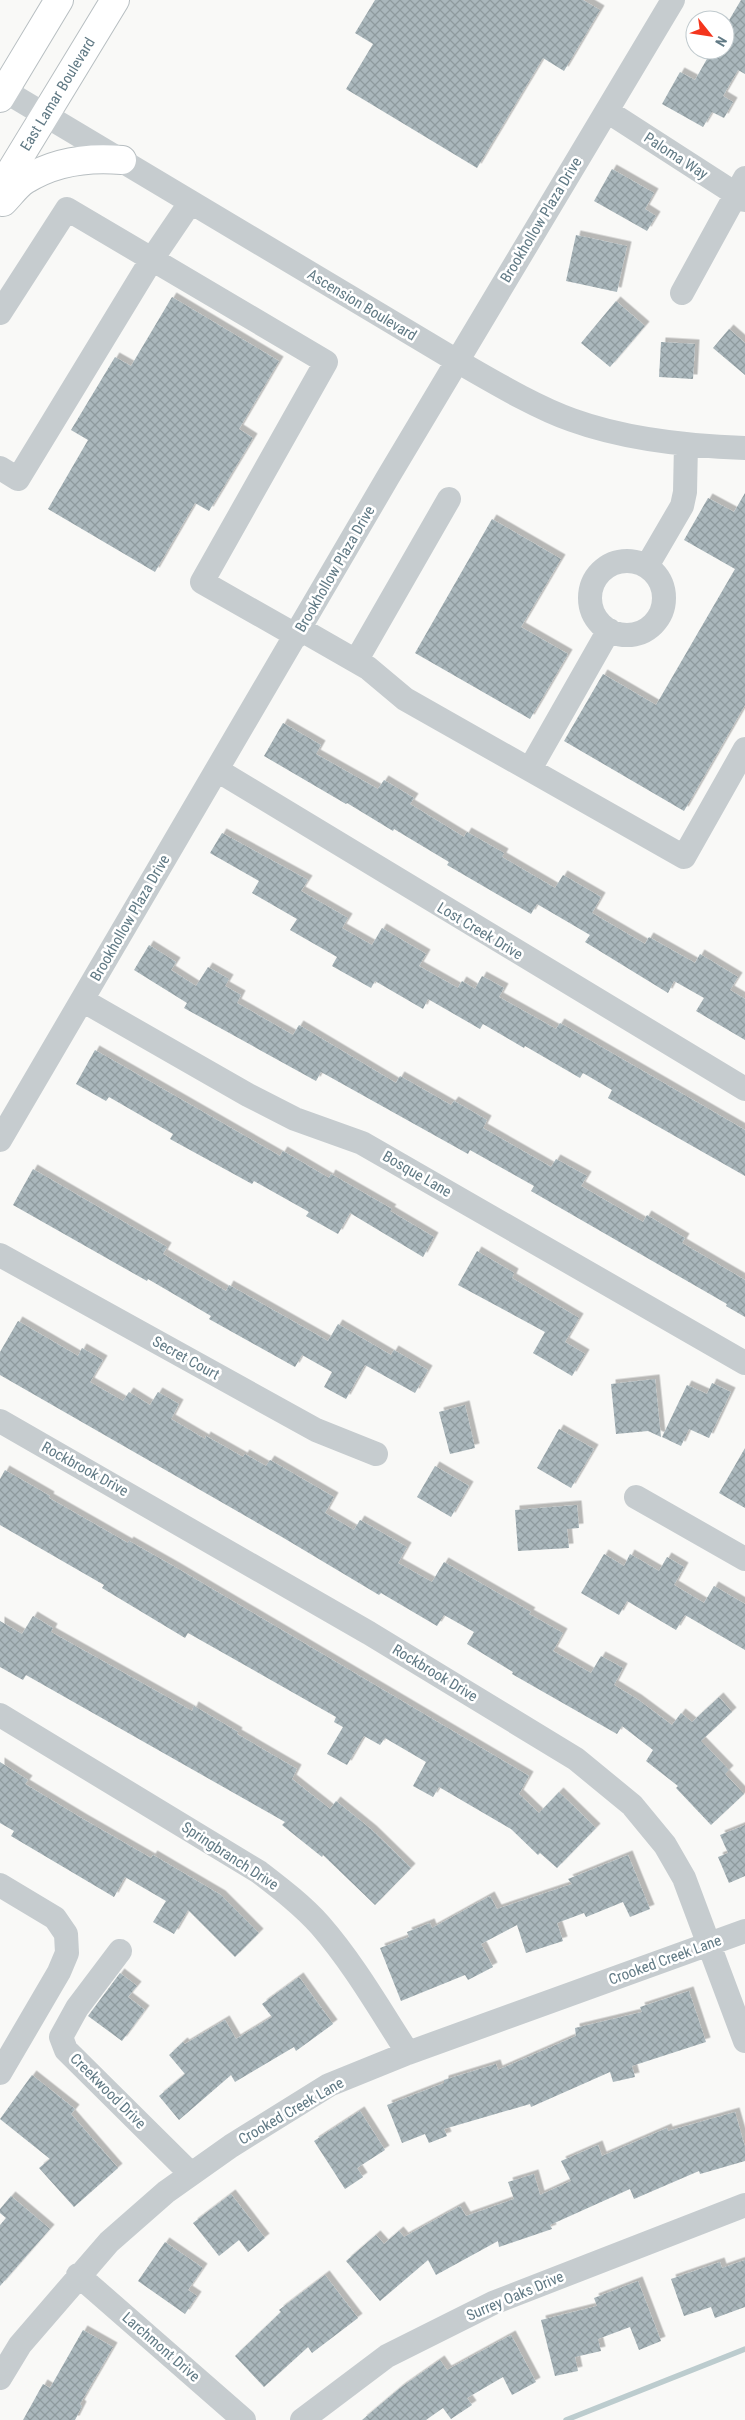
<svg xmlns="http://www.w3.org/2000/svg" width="745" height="2420" viewBox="0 0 745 2420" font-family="'Roboto Condensed',sans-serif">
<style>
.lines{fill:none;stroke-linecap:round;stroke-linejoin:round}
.stream{stroke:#bcccce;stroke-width:5.5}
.building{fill:url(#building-cross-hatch);filter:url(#shadow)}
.major-casing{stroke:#b7bec1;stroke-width:30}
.minor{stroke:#c6cccf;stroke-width:24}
.major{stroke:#fff;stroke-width:28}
.labels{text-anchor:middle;stroke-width:5;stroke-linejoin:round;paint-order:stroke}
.street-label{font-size:15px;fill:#617a85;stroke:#fff}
</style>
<defs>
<pattern id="building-cross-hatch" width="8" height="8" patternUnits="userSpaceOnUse" patternTransform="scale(1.25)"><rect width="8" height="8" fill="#aab7bc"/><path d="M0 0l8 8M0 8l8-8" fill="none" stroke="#8e9a9e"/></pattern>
<filter id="shadow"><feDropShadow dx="4.5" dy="-4.5" stdDeviation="0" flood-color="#0004"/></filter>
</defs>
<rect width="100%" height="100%" fill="#f9f9f7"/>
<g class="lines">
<!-- stream -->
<path class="stream" d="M566 2420 745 2349"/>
</g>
<!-- building -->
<path class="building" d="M375 0H583L600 10 564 71 543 58 477 168 346 89 373 44 355 33Z
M741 0H745V74L738 70 723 96 733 102 724 118 712 112 703 127 662 104 680 72 695 80 712 50H725V27Z
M612 169 654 193 645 209 656 216 647 231 594 201Z
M576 235 627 246 617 292 566 281Z
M172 297 279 361 239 429 253 438 209 511 195 503 155 572 48 509 88 440 71 430 115 357 131 366Z
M616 301 645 326 610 367 581 343Z
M729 329 745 343V375L713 348Z
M661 342 695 344 693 379 659 377Z
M745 493V705L684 811 564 741 603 674 656 705 735 569 684 540 708 498 734 512Z
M492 519 561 559 521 627 568 654 530 719 415 653Z
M283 723 321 745 316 754 378 789 384 780 414 798 410 804 464 837 467 832 504 853 502 857 555 888 563 875 601 897 592 913 645 944 649 937 695 963 700 954 738 977 730 990 745 999V1040L696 1011 704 998 674 981 668 993 585 942 590 935 537 904 531 914 447 865 449 862 394 829 393 831 347 803 346 804 264 756Z
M222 833 308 880 301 891 348 918 342 928 372 945 382 928 426 954 419 966 458 988 462 981 475 989 482 976 504 988 499 997 556 1029 560 1023 745 1130V1176L608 1098 612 1090 583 1073 580 1078 525 1046 524 1048 483 1024 480 1029 428 999 423 1009 375 981 371 988 332 966 337 957 290 930 297 919 252 893 259 881 210 853Z
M149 945 176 962 171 970 196 986 208 967 229 979 225 986 241 995 237 1003 293 1035 299 1025 396 1083 400 1076 451 1105 454 1101 487 1120 483 1128 551 1167 556 1159 587 1176 581 1186 643 1222 647 1215 685 1238 682 1243 745 1280V1317L726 1306 727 1304 531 1191 534 1186 470 1150 468 1154 321 1072 316 1081 184 1008 187 1003 134 970Z
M95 1050 280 1156 283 1151 329 1178 331 1174 392 1209 390 1211 434 1237 423 1257 350 1213 338 1234 306 1216 309 1212 254 1181 252 1184 170 1139 173 1134 109 1097 106 1101 76 1084Z
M33 1169 167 1247 163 1254 226 1291 229 1285 328 1341 338 1324 391 1355 394 1350 428 1370 415 1393 365 1365 346 1399 324 1387 332 1372 302 1355 295 1367 209 1319 211 1316 148 1279 147 1281 13 1205Z
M477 1251 514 1273 512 1278 579 1318 565 1342 585 1354 572 1376 533 1353 545 1332 458 1285Z
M18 1321 78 1356 82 1348 103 1360 90 1382 123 1401 129 1392 150 1405 158 1392 179 1404 171 1419 205 1439 206 1436 243 1457 245 1454 266 1466 270 1460 334 1497 325 1513 354 1530 360 1520 407 1547 398 1563 432 1582 444 1562 531 1612 529 1614 563 1633 553 1651 591 1673 601 1656 623 1668 614 1685 637 1699 672 1725 681 1713 692 1722 719 1697 732 1712 701 1741 729 1770 725 1774 744 1794 711 1825 676 1788 678 1786 646 1761 653 1750 622 1726 617 1734 512 1674 513 1672 467 1644 474 1632 444 1615 437 1626 381 1593 379 1595 282 1537 0 1375V1352Z
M655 1379 661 1437 648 1431 616 1434 611 1384Z
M712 1383 731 1392 709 1438 689 1429 681 1446 662 1437 687 1385 707 1394Z
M465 1405 475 1448 450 1454 439 1412Z
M559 1429 594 1449 571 1488 537 1468Z
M745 1448V1508L719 1493Z
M435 1466 469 1486 451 1517 417 1497Z
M5 1470 50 1496 49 1498 128 1543 129 1541 175 1567 529 1776 519 1794 539 1813 559 1792 596 1828 557 1868 540 1853 538 1855 511 1829 439 1787 433 1797 413 1786 426 1762 385 1738 380 1745 364 1736 347 1765 327 1754 343 1727 334 1722 336 1717 188 1633 185 1638 102 1588 104 1585 0 1525V1479Z
M577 1505 579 1528 567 1529 569 1548 518 1551 515 1510Z
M604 1554 624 1566 630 1554 659 1571 667 1557 684 1567 674 1585 704 1603 714 1586 745 1604V1650L685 1615 676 1630 627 1601 619 1615 581 1593Z
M33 1616 53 1628 51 1632 192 1711 194 1706 238 1732 237 1734 297 1769 292 1779 330 1809 336 1801 372 1830 411 1868 375 1905 323 1855 322 1857 282 1825 285 1822 26 1675 23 1680 0 1667V1621L22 1634Z
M0 1762 28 1780 25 1784 83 1819 151 1858 153 1855 221 1895 259 1933 235 1957 188 1910 174 1934 153 1922 166 1901 125 1877 114 1897 11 1836 14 1831 0 1823Z
M745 1825V1876L729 1883 718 1857 728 1853 720 1835Z
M628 1855 650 1909 630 1917 623 1902 586 1917 584 1913 557 1923 563 1941 526 1953 517 1925 481 1944 493 1967 468 1980 465 1975 401 2001 380 1948 409 1937 407 1932 430 1923 432 1928 490 1896 497 1909 572 1884 568 1879Z
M120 1973 137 1986 128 1997 145 2010 122 2041 88 2016Z
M299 1977 333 2024 296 2051 294 2047 235 2082 231 2075 179 2120 159 2096 185 2074 169 2055 183 2042 185 2044 225 2020 236 2039 272 2017 262 2004Z
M689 1991 706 2042 632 2066 635 2077 613 2082 610 2072 531 2107 530 2104 444 2129 447 2136 429 2143 425 2134 402 2143 387 2105 444 2083V2080L496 2064 498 2070 576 2036 575 2028 642 2012 640 2007Z
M32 2075 75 2109 71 2114 118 2168 74 2207 39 2168 50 2159 0 2119Z
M360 2111 385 2150 357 2168 363 2177 345 2189 314 2141Z
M735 2112 745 2147V2161L700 2174 699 2171 634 2199 630 2189 550 2225 552 2229 499 2247 498 2241 436 2275 428 2260 380 2301 346 2261 376 2235 384 2244 399 2231 404 2237 460 2206 466 2216 514 2199 508 2182 534 2174 540 2195 571 2181 561 2161 598 2145 602 2156 667 2128 668 2131Z
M231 2194 265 2238 248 2252 239 2240 219 2256 193 2223Z
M11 2196 50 2229 0 2286V2225L6 2218 0 2213V2209Z
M165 2242 203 2268 188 2290 197 2296 185 2314 138 2281Z
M745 2260V2307L715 2318 711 2307 684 2316 671 2279 720 2262 722 2268Z
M325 2275 358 2318 312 2353 308 2347 264 2387 235 2356 281 2312 279 2310Z
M638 2281 661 2341 639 2350 630 2327 598 2339 601 2351 575 2357 578 2371 555 2376 541 2320 597 2306 594 2298Z
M83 2330 113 2347 80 2404 82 2406 75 2420H23L43 2384 50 2388Z
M511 2335 536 2382 512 2395 503 2377 467 2398 472 2405 451 2419 443 2408 426 2420H362L400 2388 440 2360 447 2370Z"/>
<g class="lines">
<defs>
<g id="major">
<path d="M0 98 59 0"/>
<path id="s1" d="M0 189 115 0"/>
<path d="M3 202C10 195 17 185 25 180 55 161 88 157 122 160"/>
</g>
</defs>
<!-- major casing -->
<use href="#major" class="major-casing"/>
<!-- minor -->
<path class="minor" d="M0 88 457 361C492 381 535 407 572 420 627 440 688 446 745 448
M607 111 745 200
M682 293 745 178
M0 313 67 209 326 362 202 582 297 636
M0 468 18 479 152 259 190 203
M590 598a37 37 0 1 1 74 0a37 37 0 1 1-74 0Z
M647 566 682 506 685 492 686 444
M300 629 368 668 405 699 684 857 745 749
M356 661 449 499
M530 769 609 630
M217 770 745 1089
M82 1000 248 1095 295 1119 362 1143 745 1363
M0 1140 388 477 673 0
M0 1255 316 1430 376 1454
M0 1421 369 1633 576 1759 632 1805 665 1845 684 1878 745 2041
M636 1497 745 1559
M0 1715 259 1872C281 1889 302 1905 320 1925 354 1964 380 2010 408 2053
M0 1885 55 1918 66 1934 67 1953 59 1972 0 2073
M120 1951 77 2008 61 2037 66 2050 191 2174
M78 2275 244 2420
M0 2378 20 2345 109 2242 166 2192 231 2146 329 2085 408 2053 745 1931
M302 2420 387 2356 493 2303 745 2205"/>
<!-- major -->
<use href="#major" class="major"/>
</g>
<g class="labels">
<!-- street labels -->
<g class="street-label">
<text dy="5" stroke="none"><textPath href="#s1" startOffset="111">East Lamar Boulevard</textPath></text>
<text transform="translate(676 156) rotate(33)" y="5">Paloma Way</text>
<text transform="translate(541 220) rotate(-59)" y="5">Brookhollow Plaza Drive</text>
<text transform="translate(362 305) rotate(31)" y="5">Ascension Boulevard</text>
<text transform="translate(335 569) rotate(-60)" y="5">Brookhollow Plaza Drive</text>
<text transform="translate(130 918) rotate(-60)" y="5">Brookhollow Plaza Drive</text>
<text transform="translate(480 931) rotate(31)" y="5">Lost Creek Drive</text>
<text transform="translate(417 1174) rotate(30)" y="5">Bosque Lane</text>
<text transform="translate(186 1358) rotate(29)" y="5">Secret Court</text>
<text transform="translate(85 1469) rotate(29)" y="5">Rockbrook Drive</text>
<text transform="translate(435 1673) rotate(31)" y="5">Rockbrook Drive</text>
<text transform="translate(230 1856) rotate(33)" y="5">Springbranch Drive</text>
<text transform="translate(665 1960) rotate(-20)" y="5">Crooked Creek Lane</text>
<text transform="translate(108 2091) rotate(45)" y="5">Creekwood Drive</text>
<text transform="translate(291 2111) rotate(-30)" y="5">Crooked Creek Lane</text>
<text transform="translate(515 2296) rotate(-23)" y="5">Surrey Oaks Drive</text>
<text transform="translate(161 2347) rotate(41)" y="5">Larchmont Drive</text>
</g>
</g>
<!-- north arrow -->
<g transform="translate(710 35) rotate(120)"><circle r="24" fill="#ffffff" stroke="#c0cace"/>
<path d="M0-4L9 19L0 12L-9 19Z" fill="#f4351d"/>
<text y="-8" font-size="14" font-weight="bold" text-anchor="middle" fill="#617a85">N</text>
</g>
</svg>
